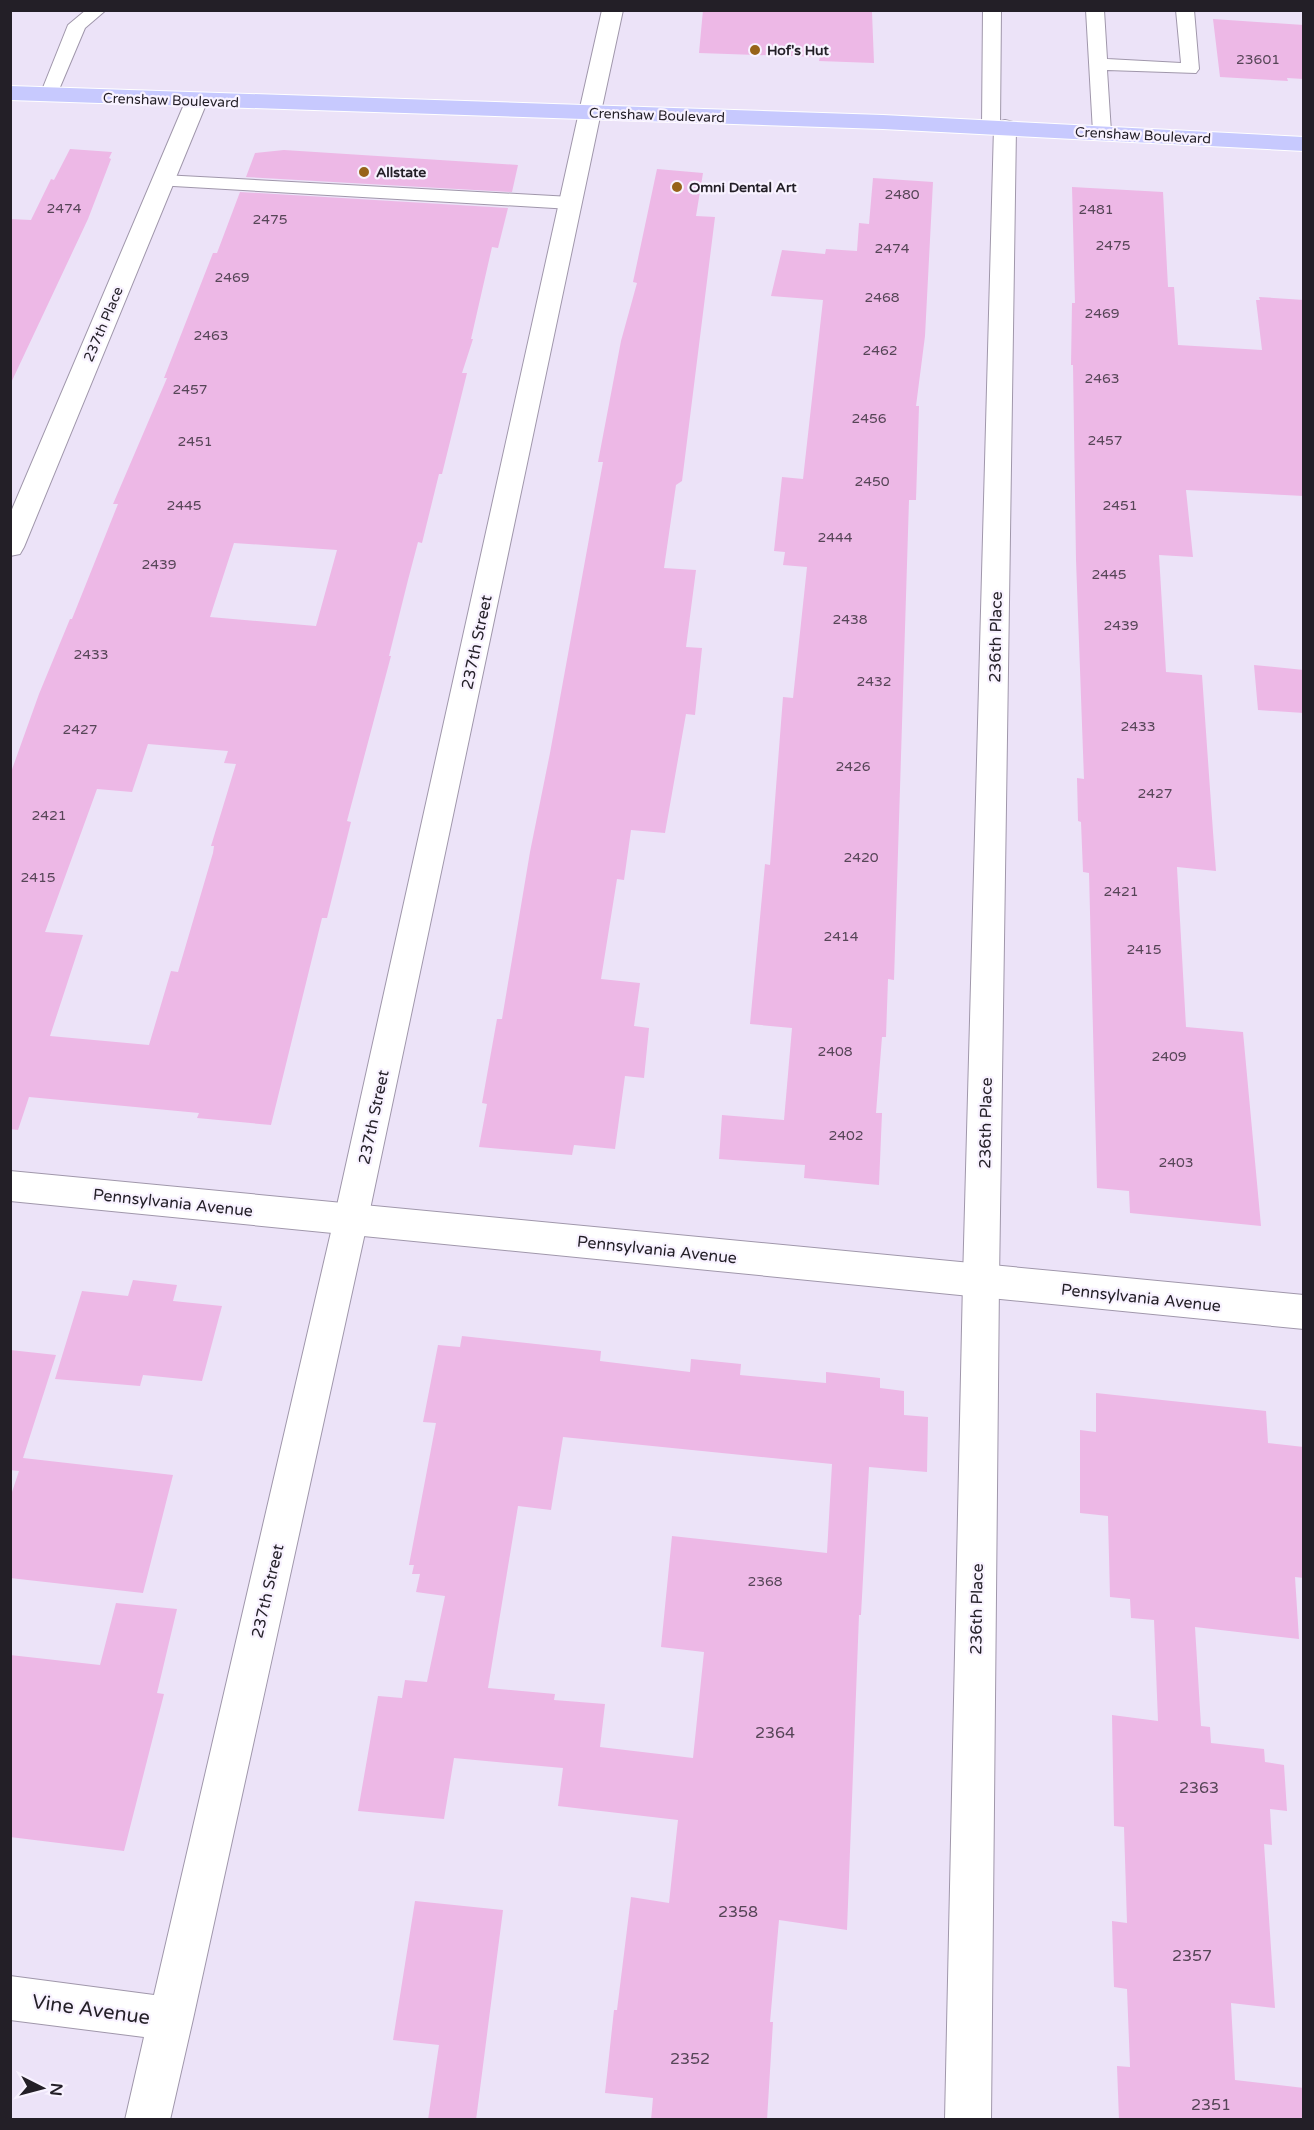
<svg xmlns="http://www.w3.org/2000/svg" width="1314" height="2130" viewBox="0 0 1314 2130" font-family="'Varela Round',sans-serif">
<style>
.building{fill:#edb8e6;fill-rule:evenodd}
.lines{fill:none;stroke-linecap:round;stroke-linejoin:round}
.lane-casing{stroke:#a097ab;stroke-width:2}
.street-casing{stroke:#a097ab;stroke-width:2}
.secondary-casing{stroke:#a097ab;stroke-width:2}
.primary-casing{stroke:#fff;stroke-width:2}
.lane{fill:#fff;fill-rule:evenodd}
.street{fill:#fff;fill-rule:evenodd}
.secondary{fill:#fff;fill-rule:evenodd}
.primary{fill:#c7c9fe;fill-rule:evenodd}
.poi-dot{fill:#976319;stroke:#f8f2ff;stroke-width:2}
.labels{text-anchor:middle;stroke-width:4.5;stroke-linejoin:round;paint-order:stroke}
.far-poi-label{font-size:14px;font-weight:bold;fill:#231f27;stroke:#f8f2ff;text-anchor:start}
.number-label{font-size:14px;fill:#564557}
.far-street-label{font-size:14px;fill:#231f27;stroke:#f8f2ff}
.street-label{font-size:16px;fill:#231f27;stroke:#f8f2ff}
.near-number-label{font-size:16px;fill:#564557}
.near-street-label{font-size:20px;fill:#231f27;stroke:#f8f2ff}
</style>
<rect width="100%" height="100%" fill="#ece3f8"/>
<!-- building -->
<path class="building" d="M703 10 872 12 874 63 819 61 820 57 699 53Z
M1213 19 1304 25V79L1287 78 1288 81 1220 77Z
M70 149 112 152 109 158 111 159 88 219 10 385V219L31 220 51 179 54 180Z
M284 150 518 165 512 192 246 177 255 153Z
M657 169 703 173 696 216 715 217 682 481 676 485 664 568 696 570 686 647 702 648 695 715 686 714 665 833 631 830 624 880 617 879 601 979 640 983 634 1026 649 1028 644 1078 625 1076 615 1149 574 1145 572 1155 479 1147 487 1104 482 1103 497 1019H502L530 852 550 753 603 462H598L621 341 637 283 633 282Z
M873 178 933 182 925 336 916 406H919L916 500H909L894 980 888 979 886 1037H882L876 1113H882L879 1185 804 1178 805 1165 719 1159 722 1115 784 1120 792 1028 750 1024 765 864 770 865 783 697 793 698 807 567 783 565 785 552 774 551 782 477 803 479 823 300 771 296 782 250 825 254 826 249 857 251 859 223 869 224Z
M1072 187 1163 192 1168 287H1174L1178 345 1262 350 1256 300H1260L1259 297 1304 300V496L1186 490 1193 557 1159 555 1166 672 1202 675 1213 832 1216 871 1177 867 1186 1027 1243 1032 1261 1226 1130 1213 1129 1191 1097 1188 1089 873 1083 872 1081 822 1078 821 1077 778 1084 779 1076 560 1073 365H1071L1072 303H1075Z
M240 192 508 208 498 248 492 247 471 339H473L462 373H467L442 474H439L422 543 418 542 408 580 389 656H391L347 821 351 822 327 918H322L271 1125 197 1118 199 1113 29 1097 18 1130 10 1129V775L39 694 70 619H72L118 504H113L167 378H164L213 253H217ZM234 543 337 550 316 626 210 617ZM148 744 228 751 224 763 236 764 211 846H214L213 853 178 972 171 971 149 1045 50 1036 83 935 45 932 97 789 132 792Z
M1254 665 1304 670V713L1258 710Z
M133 1280 177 1285 173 1301 222 1306 202 1381 143 1375 140 1386 55 1379 82 1291 128 1296Z
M462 1336 601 1351 600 1361 690 1372 691 1359 741 1364 740 1375 826 1383V1372L880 1378V1388L904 1391V1415L928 1417 927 1472 869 1467 861 1615H859L847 1930 779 1920 770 2022H773L767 2120H651L653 2098 605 2093 614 2010H617L631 1897 669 1903 678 1820 558 1806 563 1768 454 1758 444 1819 358 1811 378 1696 402 1698 405 1680 427 1682 445 1596 416 1592 420 1574H412L414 1565H409L436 1423 423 1422 438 1345 460 1347ZM563 1437 832 1464 827 1553 672 1536 661 1647 704 1652 693 1758 600 1747 605 1704 554 1700 555 1694 488 1688 518 1506 551 1510Z
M10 1350 56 1355 23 1458 173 1475 143 1593 10 1578V1498L19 1471 10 1470Z
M1096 1393 1266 1411 1268 1443 1304 1447V1578L1295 1577 1299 1639 1195 1627 1201 1726 1210 1727 1211 1743 1264 1749 1265 1762 1284 1765 1287 1811 1270 1809 1272 1845 1264 1844 1275 2008 1231 2003 1235 2080 1304 2088V2120H1119L1117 2066 1130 2067 1127 1989 1114 1987 1112 1921 1127 1923 1124 1827 1114 1826 1112 1715 1158 1721 1154 1620 1131 1618 1130 1599 1110 1597 1108 1516 1080 1513V1430L1096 1432Z
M116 1603 177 1609 157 1693 164 1694 124 1851 10 1837V1655L100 1665Z
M415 1901 503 1910 476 2120H428L439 2045 393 2040Z"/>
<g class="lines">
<defs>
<path id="lane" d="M86 10H106L85 28 55 99H43L40 95 68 25Z
M983 10H1001L1000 126 997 130H985L982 126Z
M1086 10H1104L1107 59 1181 63 1176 10H1194L1199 69 1196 73 1107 70 1111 132 1108 136H1096L1093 132Z
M163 175 571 197 578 199 580 203 578 207 571 209 156 185 154 181 156 177Z"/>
<path id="street" d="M196 95 204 97 207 102 24 547 20 554 10 556V514L185 102 188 97Z
M590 105 598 107 601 112 368 1219 193 2019 170 2120H125L144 2037 10 2020V1976L154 1995 334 1219 579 112 582 107Z
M1005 120 1013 122 1016 127 999 1281 991 2120H945L963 1281 994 127 997 122Z"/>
<path id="secondary" d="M602 10H623L601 112 598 117 590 119 582 117 579 112Z
M10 1171 1304 1295V1329L10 1201Z"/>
<path id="primary" d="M10 86 883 115 1304 137V151L883 129 10 100Z"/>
</defs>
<!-- lane casing -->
<use href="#lane" class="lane-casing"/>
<!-- street casing -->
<use href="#street" class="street-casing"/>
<!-- secondary casing -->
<use href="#secondary" class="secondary-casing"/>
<!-- primary casing -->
<use href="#primary" class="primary-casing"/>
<!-- lane -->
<use href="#lane" class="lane"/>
<!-- street -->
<use href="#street" class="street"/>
<!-- secondary -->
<use href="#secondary" class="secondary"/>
<!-- primary -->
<use href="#primary" class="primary"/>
</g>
<!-- markers -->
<g class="poi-dot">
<circle cx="755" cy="50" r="6"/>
<circle cx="364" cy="172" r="6"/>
<circle cx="677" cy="187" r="6"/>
</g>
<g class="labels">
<!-- far-poi labels -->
<g class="far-poi-label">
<text x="767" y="55">Hof's Hut</text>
<text x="376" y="177">Allstate</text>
<text x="689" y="192">Omni Dental Art</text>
</g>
<!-- number labels -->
<g class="number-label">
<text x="1258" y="64">23601</text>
<text x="902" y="199">2480</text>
<text x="64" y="213">2474</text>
<text x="1096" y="214">2481</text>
<text x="270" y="224">2475</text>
<text x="1113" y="250">2475</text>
<text x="892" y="253">2474</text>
<text x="232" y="282">2469</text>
<text x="882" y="302">2468</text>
<text x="1102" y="318">2469</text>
<text x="211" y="340">2463</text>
<text x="880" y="355">2462</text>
<text x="1102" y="383">2463</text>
<text x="190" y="394">2457</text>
<text x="869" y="423">2456</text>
<text x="1105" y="445">2457</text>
<text x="195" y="446">2451</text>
<text x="872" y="486">2450</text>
<text x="184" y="510">2445</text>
<text x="1120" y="510">2451</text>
<text x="835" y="542">2444</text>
<text x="159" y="569">2439</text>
<text x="1109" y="579">2445</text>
<text x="850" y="624">2438</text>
<text x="1121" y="630">2439</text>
<text x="91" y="659">2433</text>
<text x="874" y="686">2432</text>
<text x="1138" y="731">2433</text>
<text x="80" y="734">2427</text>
<text x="853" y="771">2426</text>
<text x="1155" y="798">2427</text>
<text x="49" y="820">2421</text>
<text x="861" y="862">2420</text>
<text x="38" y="882">2415</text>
<text x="1121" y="896">2421</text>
<text x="841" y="941">2414</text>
<text x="1144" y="954">2415</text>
<text x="835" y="1056">2408</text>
<text x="1169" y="1061">2409</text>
<text x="846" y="1140">2402</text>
<text x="1176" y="1167">2403</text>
<text x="765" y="1586">2368</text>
</g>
<!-- far-street labels -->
<g class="far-street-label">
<text transform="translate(171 100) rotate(2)" y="5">Crenshaw Boulevard</text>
<text transform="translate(657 115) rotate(2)" y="5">Crenshaw Boulevard</text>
<text transform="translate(1143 135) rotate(3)" y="5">Crenshaw Boulevard</text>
<text transform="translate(103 324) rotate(-67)" y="5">237th Place</text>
</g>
<!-- street labels -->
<g class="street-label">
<text transform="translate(995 637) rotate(-89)" y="6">236th Place</text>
<text transform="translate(476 642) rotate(-78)" y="6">237th Street</text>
<text transform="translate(373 1117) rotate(-78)" y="6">237th Street</text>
<text transform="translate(985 1123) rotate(-89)" y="6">236th Place</text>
<text transform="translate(173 1202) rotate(6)" y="6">Pennsylvania Avenue</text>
<text transform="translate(657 1249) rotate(6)" y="6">Pennsylvania Avenue</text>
<text transform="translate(1141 1297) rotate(6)" y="6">Pennsylvania Avenue</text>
<text transform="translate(267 1591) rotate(-77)" y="6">237th Street</text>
<text transform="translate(976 1609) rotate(-89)" y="6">236th Place</text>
</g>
<!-- near-number labels -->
<g class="near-number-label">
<text x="775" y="1738">2364</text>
<text x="1199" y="1793">2363</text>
<text x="738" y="1917">2358</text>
<text x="1192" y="1961">2357</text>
<text x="690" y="2064">2352</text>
<text x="1211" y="2110">2351</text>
</g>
<!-- near-street labels -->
<g class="near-street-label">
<text transform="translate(91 2009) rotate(8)" y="7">Vine Avenue</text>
</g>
</g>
<!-- border -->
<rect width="1314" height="2130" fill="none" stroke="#231f27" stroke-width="24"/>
<!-- north arrow -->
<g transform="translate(42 2088) rotate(96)" stroke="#f8f2ff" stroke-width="4.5" paint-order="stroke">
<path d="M0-4.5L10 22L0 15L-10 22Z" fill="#231f27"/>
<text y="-9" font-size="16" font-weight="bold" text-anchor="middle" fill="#231f27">N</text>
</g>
</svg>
